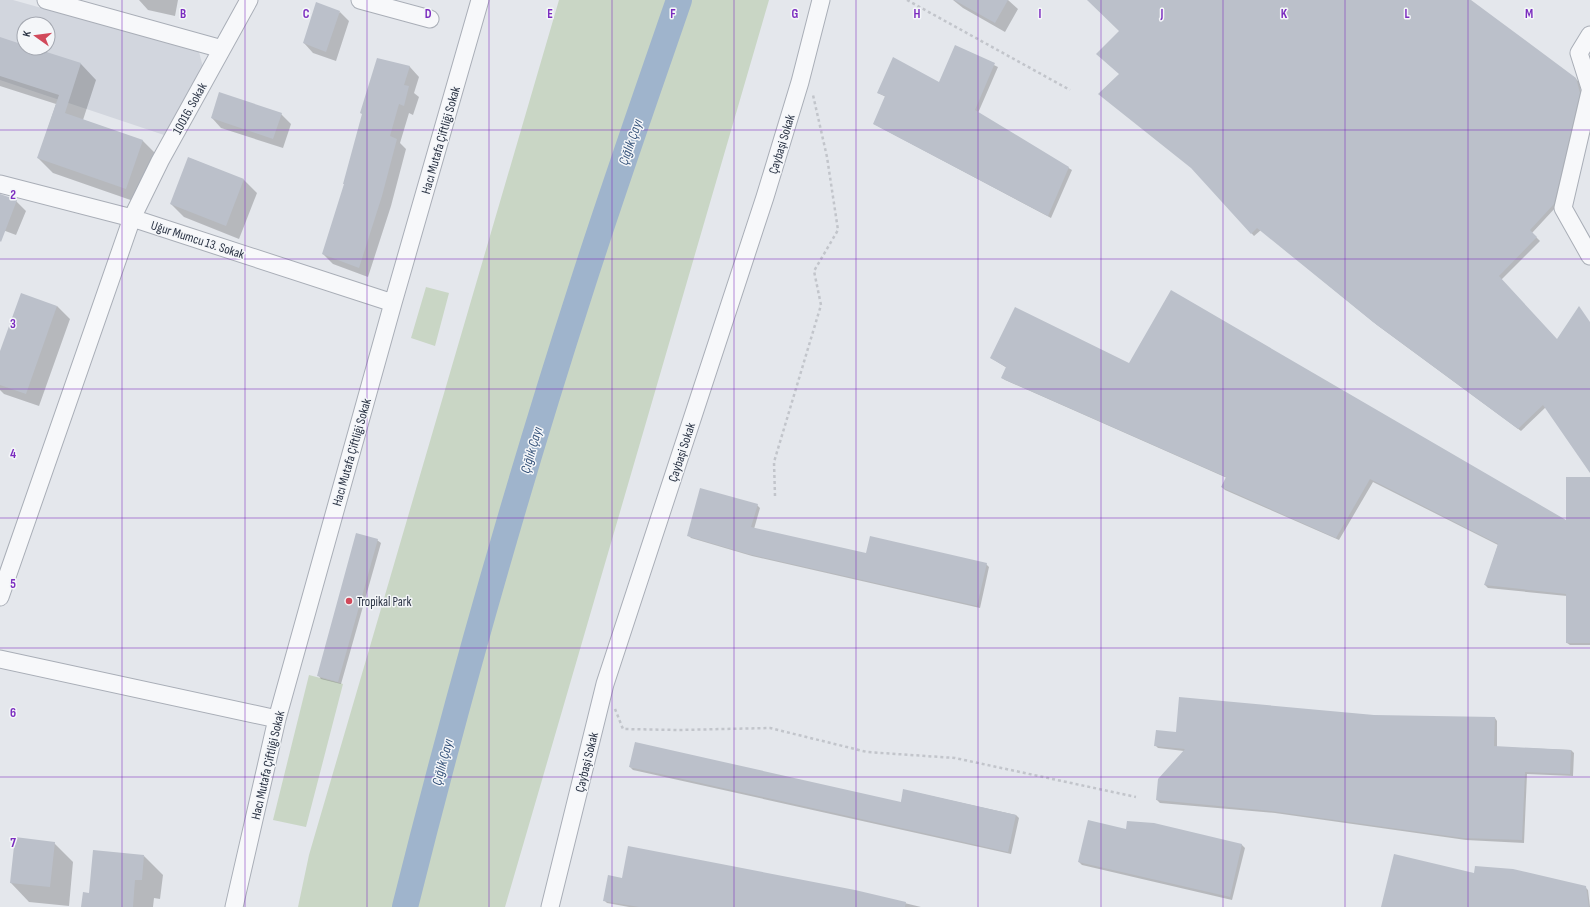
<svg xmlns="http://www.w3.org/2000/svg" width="1590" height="907" viewBox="0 0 1590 907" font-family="'Sofia Sans Condensed',sans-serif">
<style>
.built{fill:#d2d6de;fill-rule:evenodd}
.green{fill:#c9d6c5}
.shadow{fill:#0003}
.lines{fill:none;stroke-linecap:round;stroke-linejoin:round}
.river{stroke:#9fb4cc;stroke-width:26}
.building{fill:#bbc0ca}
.minor-casing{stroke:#a9aeb7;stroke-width:19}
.path{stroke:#c2c5cb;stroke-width:2.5;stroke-dasharray:3 3;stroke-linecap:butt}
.minor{stroke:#f7f8fa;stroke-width:17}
.grid{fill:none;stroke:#7b2cbf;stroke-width:1;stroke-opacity:0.55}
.poi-dot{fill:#d1495b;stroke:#f4f6f9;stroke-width:1.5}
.labels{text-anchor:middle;stroke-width:3;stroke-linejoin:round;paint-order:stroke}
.street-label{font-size:13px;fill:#2b3445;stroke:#f4f6f9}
.poi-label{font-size:13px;fill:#2b3445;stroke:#f4f6f9;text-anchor:start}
.water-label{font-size:14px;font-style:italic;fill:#34527a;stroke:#f4f6f9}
.grid-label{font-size:13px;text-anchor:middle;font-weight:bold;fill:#7b2cbf;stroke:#f4f6f9;stroke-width:3;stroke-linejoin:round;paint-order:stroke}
</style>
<rect width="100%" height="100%" fill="#e4e7ec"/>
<!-- built -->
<path class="built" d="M0 0H13L199 52 203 67 167 136 0 80ZM24 24H48V48H24Z"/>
<!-- green -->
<path class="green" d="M559 0H769L505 907H298L309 855Z
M426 287 449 293 435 346 411 338Z
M309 675 343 684 306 827 273 820Z"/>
<!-- shadow -->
<path class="shadow" d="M139 0H178L175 16 148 10Z
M953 0H1008L1018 9 1005 32 963 8Z
M1088 0H1469L1576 79 1579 82 1582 96 1556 207 1532 233 1540 241 1501 280 1557 340 1590 323V471L1546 407 1521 431 1377 325 1261 230 1254 236 1194 170 1120 74 1121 31Z
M340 12 349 21 336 61 313 53 304 43Z
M0 38 24 46V48H31L81 64 96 80 83 120 143 141 158 156 142 204 53 173 38 158 56 104 0 86Z
M956 47 998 67 978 113 1072 170 1051 218 874 124 886 97 878 93 940 84Z
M378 59 410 67 419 77 414 93 419 97 413 115 409 113 400 143 406 149 391 206 368 277 333 264 323 254 345 184Z
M281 114 291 124 283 148 221 128 212 118Z
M189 158 244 180 257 193 239 239 184 217 171 204Z
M0 195 16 201 26 211 16 235 0 229Z
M57 306 70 319 39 406 4 394 0 390V354Z
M991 358 1129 365 1567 522 1590 478V645H1570L1567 643V596L1488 588 1485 585 1498 545 1373 482 1339 540 1225 490 1222 487 1227 478 1005 380 1002 378 1007 368Z
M757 505 760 508 754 529 867 555 986 564 989 567 980 608 752 556 691 538 689 536Z
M377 540 381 543 341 684 321 679 318 675Z
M1374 716 1495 718 1497 721V747L1571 750 1574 753 1573 776 1527 774 1524 843 1466 840 1275 813 1160 803 1157 800 1184 751 1158 748 1155 745 1177 733Z
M630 767 901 803 904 790 1016 815 1019 818 1011 854 633 770Z
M1126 830 1242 845 1245 848 1232 900 1082 865 1079 862Z
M54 843 73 862 69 906 29 902 11 883Z
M144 856 163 875 160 899 154 898 153 907H82Z
M623 879 855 891 921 907H629L607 903 604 900Z
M1585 887 1588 890 1590 907H1382Z"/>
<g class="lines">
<!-- river -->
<path class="river" d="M405 907C457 699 515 493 581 289 612 192 646 96 679 0"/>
</g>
<!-- building -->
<path class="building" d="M954 0H1008L995 23Z
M1087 0H1471L1576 78 1580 93 1554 204 1530 230 1537 237 1499 276 1557 339 1579 306 1590 322V473L1543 405 1518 429 1373 322 1257 228 1251 234 1191 168 1098 94 1119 74 1096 54 1119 31Z
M316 2 340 11 326 52 303 43Z
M0 37 24 45V48H34L81 63 65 113 143 140 126 189 37 158 59 95 0 76Z
M955 45 995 63 975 110 1069 167 1048 216 873 124 885 96 877 93 893 57 939 82Z
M377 58 410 66 404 85 409 86 404 106 399 104 390 136 397 139 382 196 359 268 322 254 344 184H343L362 114 360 113Z
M219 92 282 113 273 139 211 118Z
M188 157 244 179 226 226 170 204Z
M0 194 17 200 1 242 0 241Z
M1171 290 1566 520V477H1590V643H1566V594L1484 585 1498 544 1370 479 1336 538 1221 487 1226 477 1001 378 1006 367 990 358 1015 307 1129 363Z
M21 293 57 306 26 394 0 385V351Z
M700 488 758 504 751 527 866 553 870 536 987 563 977 606 748 554 687 536Z
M356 533 378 539 338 682 317 676Z
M1179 697 1374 715 1495 717 1494 746 1571 750 1570 774 1525 772 1522 840 1463 838 1271 811 1156 800 1158 779 1185 749 1154 746 1156 730 1176 732Z
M635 742 901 802 903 789 1016 815 1008 852 629 767Z
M1088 820 1126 829 1127 821 1154 823 1242 844 1230 897 1078 862Z
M15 837 55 842 50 887 10 883Z
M628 846 855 890 906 902 905 907H639L603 901 608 875 622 878Z
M93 850 144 855 142 880H135L133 907H81L83 892 89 893Z
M1394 854 1474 873 1475 866 1513 869 1586 886 1589 907H1381Z"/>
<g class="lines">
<defs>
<path id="minor" d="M46 0 222 49
M360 0 430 19
M1590 35 1579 53 1590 88
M1590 92 1563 208 1590 256
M0 184 132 218 393 303
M0 597 132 218 160 161 249 0
M0 659 277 719
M234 907 277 719 393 303 480 0
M550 907 605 684 765 197 800 82 821 0"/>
</defs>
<!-- minor casing -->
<use href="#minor" class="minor-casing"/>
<!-- path -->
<path class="path" d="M907 0 1070 90
M775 496 774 462 821 305 814 271 838 230 827 157 813 95
M615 709 623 729 678 730 770 728 867 752 955 758 1136 797"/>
<!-- minor -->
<use href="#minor" class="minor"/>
</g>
<!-- grid -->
<path class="grid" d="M122 0V907M245 0V907M367 0V907M489 0V907M612 0V907M734 0V907M856 0V907M978 0V907M1101 0V907M1223 0V907M1345 0V907M1468 0V907M0 130H1590M0 259H1590M0 389H1590M0 518H1590M0 648H1590M0 777H1590"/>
<!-- markers -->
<circle class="poi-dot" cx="349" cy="601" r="4"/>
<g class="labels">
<!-- street labels -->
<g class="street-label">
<text transform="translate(189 108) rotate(-61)" y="5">10016. Sokak</text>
<text transform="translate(440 140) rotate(-74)" y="5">Hacı Mutafa Çiftliği Sokak</text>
<text transform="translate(781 144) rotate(-73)" y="5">Çaybaşi Sokak</text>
<text transform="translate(198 239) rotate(18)" y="5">Uğur Mumcu 13. Sokak</text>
<text transform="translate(351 452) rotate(-74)" y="5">Hacı Mutafa Çiftliği Sokak</text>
<text transform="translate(681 452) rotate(-72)" y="5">Çaybaşi Sokak</text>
<text transform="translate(586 762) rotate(-76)" y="5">Çaybaşi Sokak</text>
<text transform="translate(267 765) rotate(-77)" y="5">Hacı Mutafa Çiftliği Sokak</text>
</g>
<!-- poi labels -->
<g class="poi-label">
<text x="357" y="606">Tropikal Park</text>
</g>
<!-- water labels -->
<g class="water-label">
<text transform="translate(630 142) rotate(-71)" y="5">Çığlık Çayı</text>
<text transform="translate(531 450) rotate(-74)" y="5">Çığlık Çayı</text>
<text transform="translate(442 762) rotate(-75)" y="5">Çığlık Çayı</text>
</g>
</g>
<g class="grid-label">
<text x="183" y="18">B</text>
<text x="306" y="18">C</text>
<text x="428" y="18">D</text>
<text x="550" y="18">E</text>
<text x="673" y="18">F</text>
<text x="795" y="18">G</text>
<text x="917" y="18">H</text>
<text x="1040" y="18">I</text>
<text x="1162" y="18">J</text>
<text x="1284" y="18">K</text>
<text x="1407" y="18">L</text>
<text x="1529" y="18">M</text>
<text x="13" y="199">2</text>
<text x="13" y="328">3</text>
<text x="13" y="458">4</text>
<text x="13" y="588">5</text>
<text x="13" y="717">6</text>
<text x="13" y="847">7</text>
</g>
<!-- north arrow -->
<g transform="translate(36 36) rotate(284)"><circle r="19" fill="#f4f6f9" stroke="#a4a8b1"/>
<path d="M0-3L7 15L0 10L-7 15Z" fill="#d1495b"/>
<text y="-6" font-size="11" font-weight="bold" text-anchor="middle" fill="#2b3445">K</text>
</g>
</svg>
